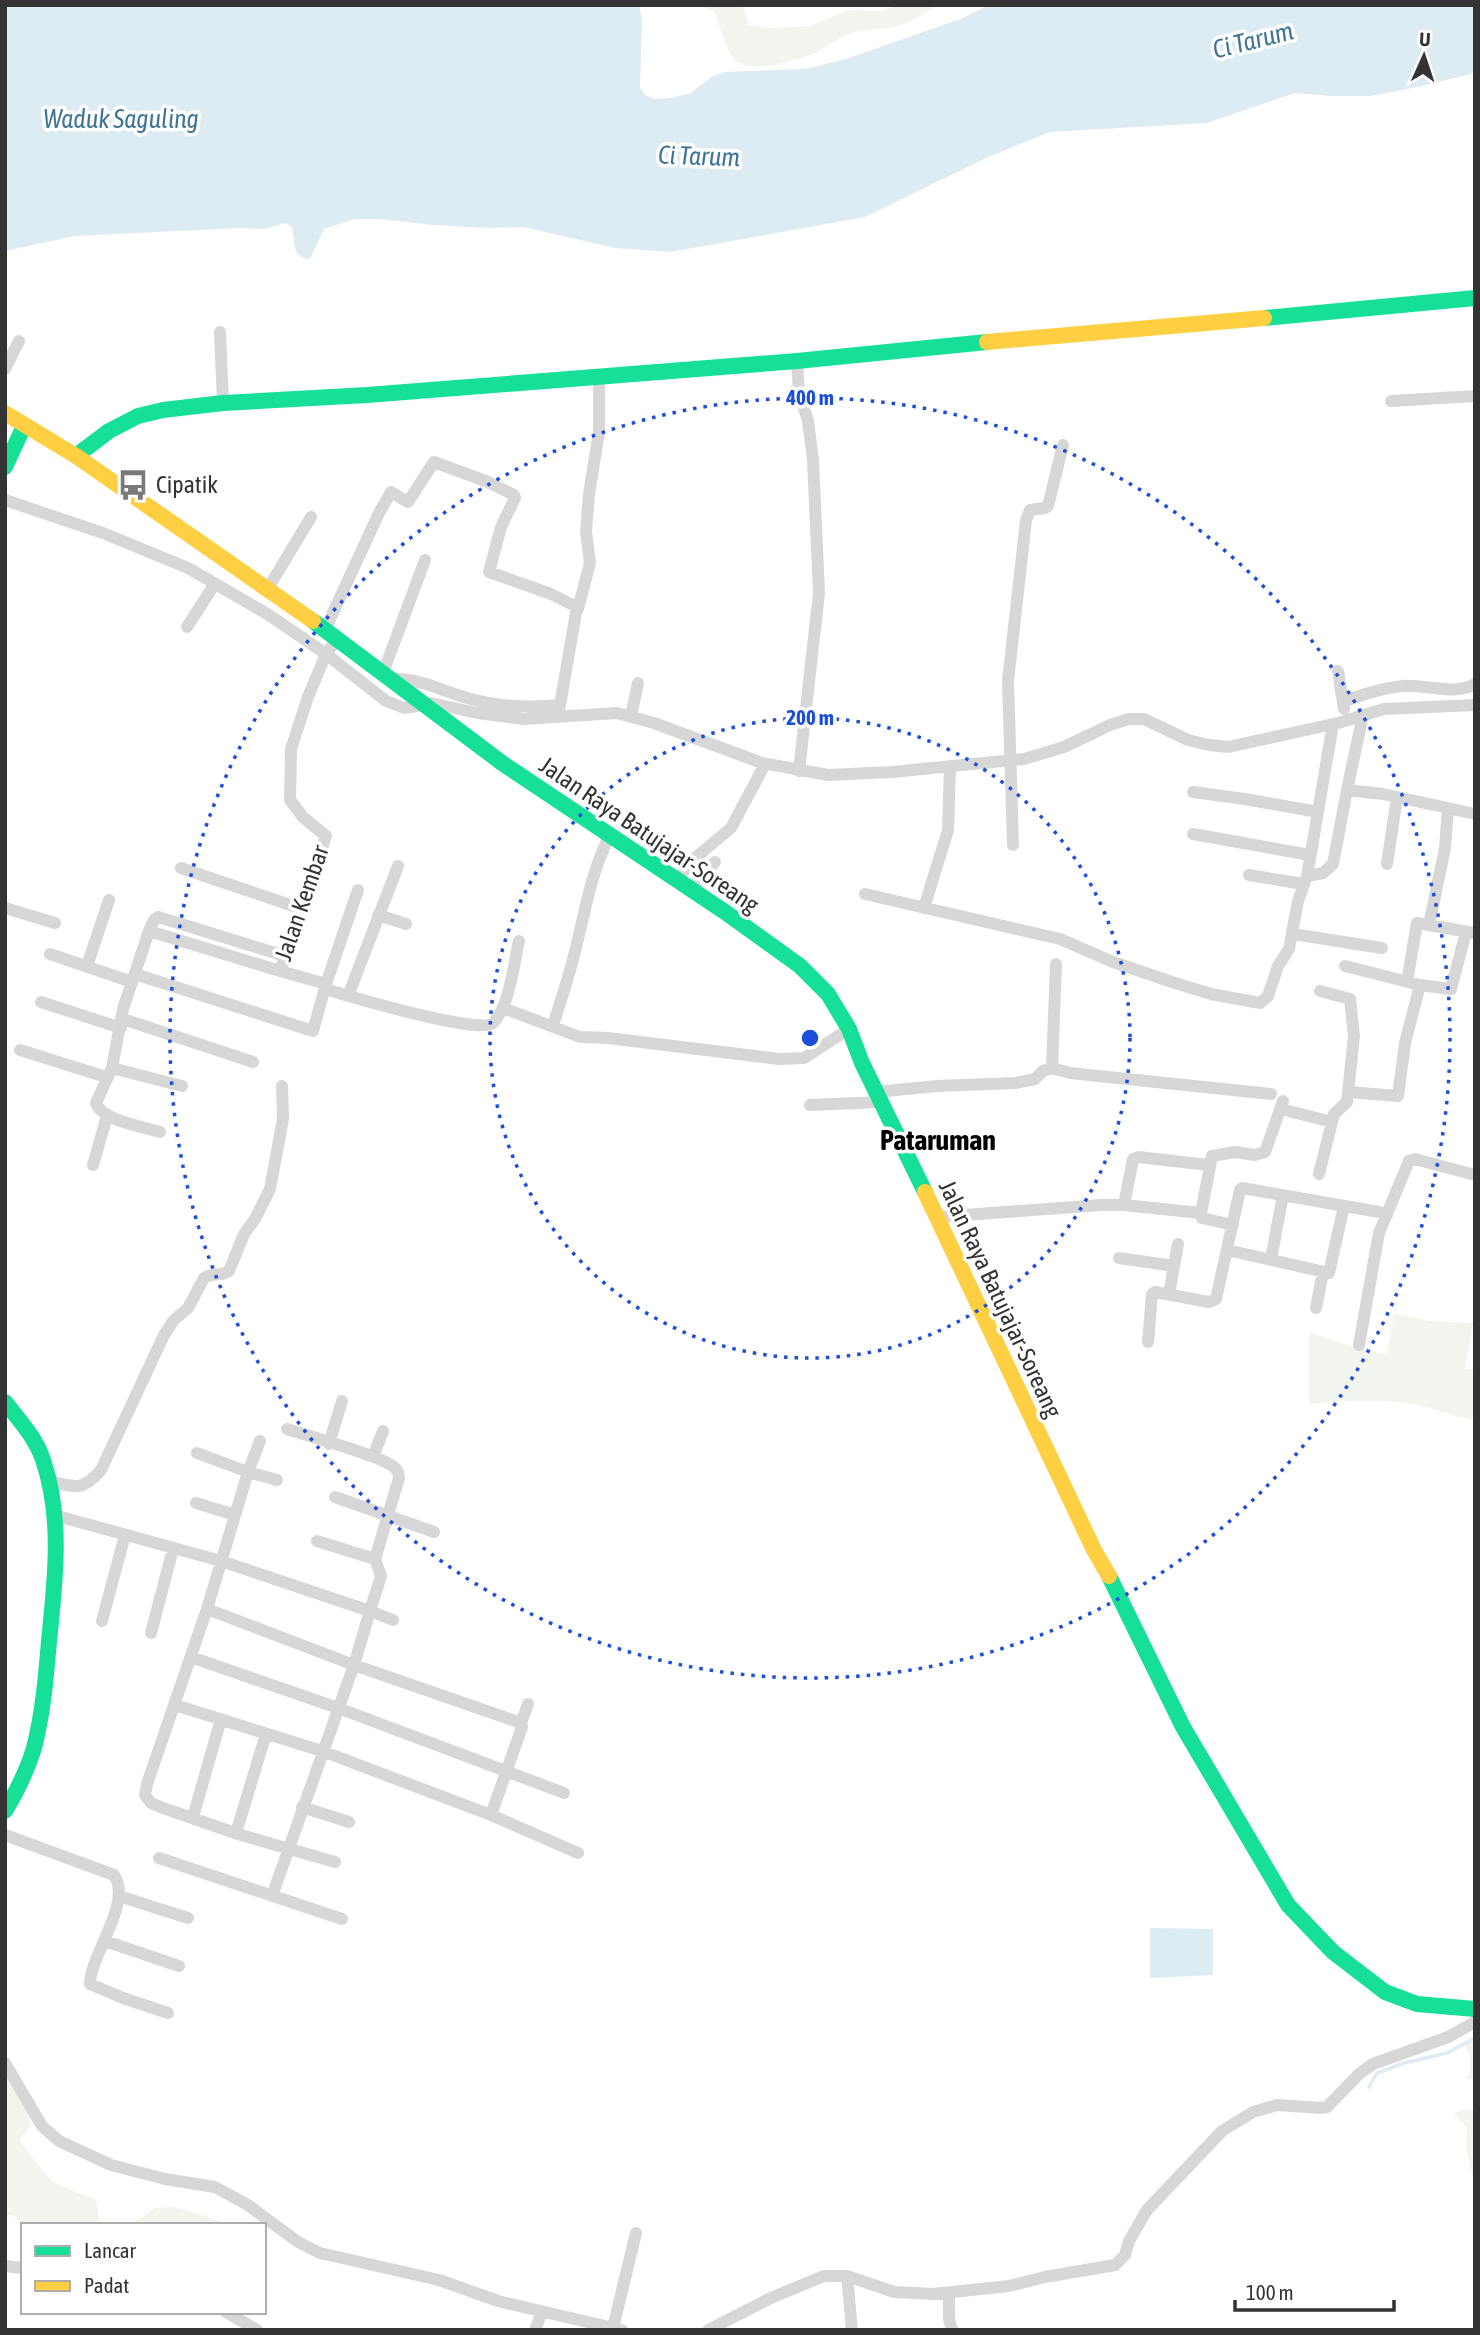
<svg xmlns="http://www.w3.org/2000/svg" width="1480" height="2335" viewBox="0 0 1480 2335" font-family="'Asap Condensed',sans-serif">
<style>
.green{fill:#f1f5ed}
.water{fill:#ddebf3}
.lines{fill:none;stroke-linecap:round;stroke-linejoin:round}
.stream{stroke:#ddebf3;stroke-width:3.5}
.street{stroke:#d7d7d7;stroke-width:12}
.fast{stroke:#16e098;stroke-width:16}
.slow{stroke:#ffcf43;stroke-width:16}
.ring{fill:none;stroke:#1d4ed8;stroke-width:3.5;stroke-dasharray:3.5 7}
.labels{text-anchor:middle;stroke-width:7;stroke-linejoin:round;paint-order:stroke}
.poi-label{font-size:24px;fill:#333;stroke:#fff;text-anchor:start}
.street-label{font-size:24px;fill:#333;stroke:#fff}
.water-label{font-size:26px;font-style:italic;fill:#3f7597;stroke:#fff}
.quarter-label{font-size:28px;font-weight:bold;fill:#000;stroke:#fff}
.centre{fill:#1d4ed8;stroke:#fff;stroke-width:3.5}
.ring-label{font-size:21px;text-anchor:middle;font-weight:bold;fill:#1d4ed8;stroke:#fff;stroke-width:7;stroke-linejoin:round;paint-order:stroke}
</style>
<rect width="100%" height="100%" fill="#fff"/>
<!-- green -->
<path class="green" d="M700 5H743L748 25 769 28 809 26 849 10 882 11 900 5H937C923 15 906 26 888 28 871 30 863 28 846 35 834 39 825 49 813 54 796 61 756 72 739 63 728 59 719 23 714 11Z
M1394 1313 1430 1321 1473 1323 1465 1368 1475 1370V1420C1453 1417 1433 1408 1412 1404 1377 1398 1343 1401 1309 1404V1332C1334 1340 1361 1351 1387 1354Z
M1475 2039V2081L1467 2078C1473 2066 1471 2057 1465 2045Z
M5 2070 29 2111 31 2125 19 2140 52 2182 96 2200 100 2223 107 2225H23L14 2216 5 2214Z
M1463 2110H1475V2186L1466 2148 1467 2128 1454 2114Z
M176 2207 222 2222 223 2225H131C137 2219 149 2214 154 2208Z"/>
<!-- water -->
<path class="water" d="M5 5H639L642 20 640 87 645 95 655 99 671 98 691 93 711 77 725 72 805 69 849 58 963 18 988 5H1475V73L1417 87 1371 96H1329L1295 93 1207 123 1050 132 986 158 865 217 670 252 615 248 523 227 488 228 433 225 381 219H354L324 229 310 259C291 258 295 241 292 227L285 223 265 229 240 228 75 236 5 251Z
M1150 1928 1213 1929V1975L1150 1978Z"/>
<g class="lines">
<!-- stream -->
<path class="stream" d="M1369 2087 1377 2073 1404 2063 1447 2053 1475 2038"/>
<!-- street -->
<path class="street" d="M220 332 223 403
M797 361 799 392 808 421 813 460 819 593 799 771
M5 369 19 341
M1391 401 1475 396
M5 500 103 533 188 568 269 615 326 654 386 701 404 708 422 705
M267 590 311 517
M578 609 590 563 586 531 589 494 599 432V376
M187 627 214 585
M325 630 379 513 391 492 408 502 434 462 488 482 514 495 515 498 501 527 489 572 551 594 577 607 560 705
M1338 671 1344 709
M383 673 425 560
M396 679C423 679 446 693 471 699 501 707 530 708 560 705L559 712
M1343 702C1357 696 1387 687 1403 686 1425 684 1454 696 1475 684
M431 703 477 713 523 719 617 713 654 723 762 763 828 775 892 772 1024 759 1064 747 1110 725 1129 719H1144L1188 740 1209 745 1228 747 1338 723 1384 709 1475 705
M631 716 638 683
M1347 790 1363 715
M1193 792 1245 799 1318 812
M1448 808 1475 814
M1193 834 1310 855
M1013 845 1008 681 1026 520 1030 510 1045 508 1048 506 1063 445
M1387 864 1397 797
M181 868 302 909
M1249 875 1303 884
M1307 876 1333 724
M677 880 695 858 731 828 765 764
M691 889 715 862
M865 894 1060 939 1113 962 1175 983 1211 994 1260 1003 1268 996 1278 966 1289 949 1298 901 1307 876 1323 873 1333 864 1347 790 1383 794 1448 808 1445 848 1429 925 1417 923 1407 982
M5 908 55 923
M924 908 948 830 950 766
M378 915 406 924
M1429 925 1474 933
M149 931 154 920 158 917 285 956
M1293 934 1382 948
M50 954 132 982
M87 966 109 900
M1345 966 1420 985 1451 989 1466 932
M280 971 326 984 358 890
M135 974 313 1031 326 984
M325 989C348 996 479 1035 493 1023 509 1008 514 963 519 941
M348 996 398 866
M41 1002 121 1028
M503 1008 580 1037 608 1038 779 1059 804 1058 849 1029
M123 1019 253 1062
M553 1026C561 999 571 971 577 943 587 903 591 873 610 835
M20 1050 106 1077
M112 1068 182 1086
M1052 1068 1056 964
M876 1092 937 1086 1015 1083 1035 1079 1043 1071 1052 1068 1070 1073 1271 1094
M1348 1092 1398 1096 1405 1043 1420 985
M810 1105 881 1102
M1281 1109 1332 1122
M160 1132C143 1127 101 1120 96 1103L112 1068 123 1009 149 931 280 971 326 836 303 817 290 800 291 749 308 697 326 654 337 639
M93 1165 107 1116
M1319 1174 1334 1114 1347 1102 1354 1036 1350 999 1320 991
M1124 1205 1133 1159 1138 1157 1209 1165
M1201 1213 1202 1218 1233 1225
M937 1217 1102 1205H1124L1201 1213 1212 1156 1235 1152 1255 1155 1265 1152 1283 1101
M1227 1250 1329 1273 1344 1206
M1119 1258 1174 1266
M1271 1259 1283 1195
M1169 1294 1178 1244
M1316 1308 1323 1272
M1148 1342 1152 1294 1155 1292 1209 1302 1216 1299 1240 1190 1242 1188 1379 1212 1387 1215
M1359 1345 1379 1233 1409 1161 1415 1159 1475 1175
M287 1429C308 1436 383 1456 395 1468 399 1471 398 1473 399 1478L375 1559 381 1576 370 1611 393 1620
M260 1441 248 1472 207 1609 147 1784 145 1795 151 1803 163 1808 241 1835 335 1862
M329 1444 342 1401
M197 1453 248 1472 277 1480
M373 1457 383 1431
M49 1481C75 1487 82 1492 101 1470L164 1335 174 1320 188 1308 204 1278C212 1272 221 1277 229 1271L244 1234 255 1219 270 1189 283 1119 282 1086
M335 1497 434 1532
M196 1503 235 1515
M54 1515 221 1561 370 1611 354 1665 272 1896
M317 1541 375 1559
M207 1609 354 1665 521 1723 522 1727 491 1815
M102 1621 125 1535
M151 1633 173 1549
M191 1657 338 1708 564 1793
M175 1705 322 1751 491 1815 578 1853
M521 1723 528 1704
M302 1807 349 1822
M193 1817 221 1719
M236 1833 266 1734
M5 1835 114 1875C133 1903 90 1955 90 1984L123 1998 168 2013
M159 1858 342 1919
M119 1896 188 1918
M105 1941 179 1966
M5 2063 42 2126 59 2141 111 2165 165 2179 215 2187 248 2205 298 2242 320 2253 439 2280 498 2301 622 2330
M5 2266 23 2268
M847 2276 852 2330
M949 2293V2319L952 2330
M226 2312 257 2330
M613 2328 636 2233
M535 2330 542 2312
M708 2330 773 2297 824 2276H847L894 2292 933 2294 1009 2286 1045 2277 1115 2265 1125 2255 1129 2241 1147 2210 1222 2131 1253 2112 1277 2105 1321 2108 1327 2107 1359 2074 1373 2064 1448 2037 1475 2022"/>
<!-- fast -->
<path class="fast" d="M1264 318 1475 298
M76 456 109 431 138 416 163 410 223 403 367 395 797 361 987 342
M5 467 24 426
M313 621 502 763 725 912 800 966 828 994 849 1029 862 1063 925 1192
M5 1402C19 1420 36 1438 43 1460 63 1518 55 1582 49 1641 46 1677 43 1713 34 1748 27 1771 17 1791 5 1811
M1109 1576 1183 1727 1288 1905 1333 1952 1385 1992 1417 2004 1475 2009"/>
<!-- slow -->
<path class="slow" d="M987 342 1264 318
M5 413 76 456 313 621
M925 1192 1094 1550 1109 1576"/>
</g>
<!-- distance rings -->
<g class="ring">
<circle cx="810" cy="1038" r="320"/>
<circle cx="810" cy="1038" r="640"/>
</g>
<!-- icons -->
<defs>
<symbol id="bus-bare" viewBox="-9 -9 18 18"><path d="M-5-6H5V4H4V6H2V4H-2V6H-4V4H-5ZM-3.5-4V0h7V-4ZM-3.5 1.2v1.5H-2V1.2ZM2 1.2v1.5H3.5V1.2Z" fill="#7a7a7a" stroke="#fff" stroke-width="2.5" paint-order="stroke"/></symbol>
</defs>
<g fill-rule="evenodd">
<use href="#bus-bare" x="111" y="463" width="44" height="44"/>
</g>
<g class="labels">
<!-- poi labels -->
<g class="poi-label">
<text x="156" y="493">Cipatik</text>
</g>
<!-- street labels -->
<g class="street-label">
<text transform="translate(649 835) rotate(34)" y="8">Jalan Raya Batujajar-Soreang</text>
<text transform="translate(302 903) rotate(-71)" y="8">Jalan Kembar</text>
<text transform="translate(1000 1299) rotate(65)" y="8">Jalan Raya Batujajar-Soreang</text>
</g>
<!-- water labels -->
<g class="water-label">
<text transform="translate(1253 40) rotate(-14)" y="9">Ci Tarum</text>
<text x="121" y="128">Waduk Saguling</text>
<text transform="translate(699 156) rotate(2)" y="9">Ci Tarum</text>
</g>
<!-- quarter labels -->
<g class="quarter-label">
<text x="938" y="1150">Pataruman</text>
</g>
</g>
<circle cx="810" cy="1038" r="10" class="centre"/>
<g class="ring-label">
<text x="810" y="405">400 m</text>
<text x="810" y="725">200 m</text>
</g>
<!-- border -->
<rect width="1480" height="2335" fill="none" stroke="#333333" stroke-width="14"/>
<!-- legend -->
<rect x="21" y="2223" width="245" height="91" fill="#ffffff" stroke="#adadad" stroke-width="2"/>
<rect x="35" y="2246" width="35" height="10" fill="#16e098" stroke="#adadad" stroke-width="2"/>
<text x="84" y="2258" font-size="21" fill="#333333">Lancar</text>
<rect x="35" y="2281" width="35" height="10" fill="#ffcf43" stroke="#adadad" stroke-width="2"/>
<text x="84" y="2293" font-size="21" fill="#333333">Padat</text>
<!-- north arrow -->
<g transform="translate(1424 56) rotate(3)" stroke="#ffffff" stroke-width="5" paint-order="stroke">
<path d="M0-5L12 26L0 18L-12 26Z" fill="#333333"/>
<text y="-10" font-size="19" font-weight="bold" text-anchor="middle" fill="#333333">U</text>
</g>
<!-- scale -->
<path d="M1235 2300v10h159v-10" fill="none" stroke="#333333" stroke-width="3.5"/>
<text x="1246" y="2300" font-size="21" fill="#333333" stroke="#ffffff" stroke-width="5" paint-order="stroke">100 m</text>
</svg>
